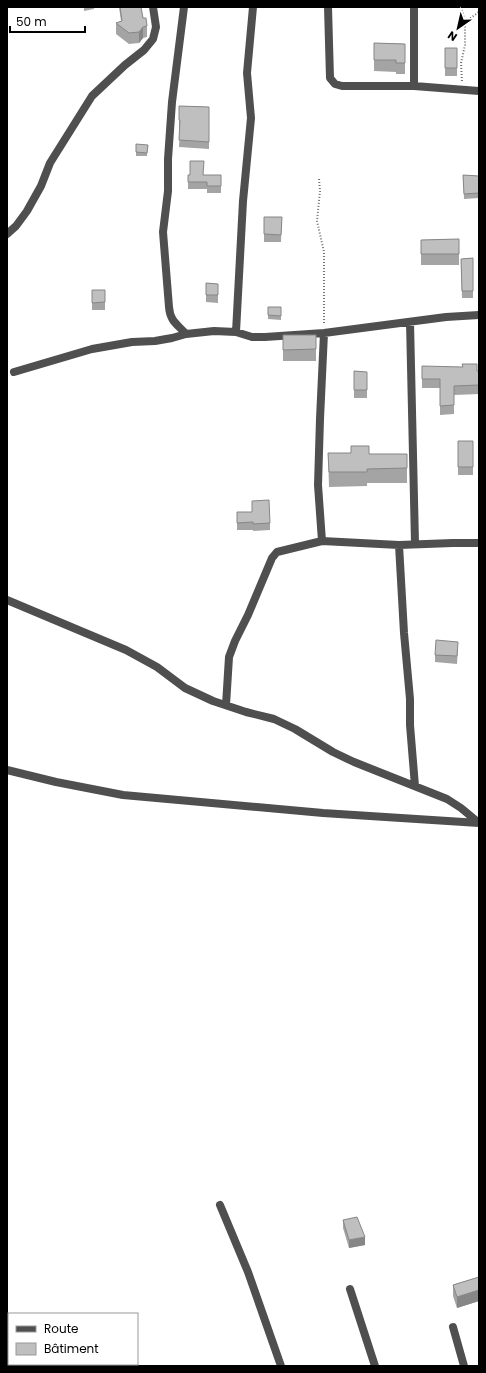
<svg xmlns="http://www.w3.org/2000/svg" width="486" height="1373" viewBox="0 0 486 1373" font-family="Poppins,sans-serif">
<style>
.lines{fill:none;stroke-linecap:round;stroke-linejoin:round}
.path{stroke:#717171;stroke-width:2;stroke-dasharray:1 2;stroke-linecap:butt}
.street{stroke:#4f4f4f;stroke-width:8}
.wall{fill:#a4a4a4}
.shaded-wall{fill:#868686}
.building{fill:#bfbfbf;stroke:#868686}
</style>
<rect width="100%" height="100%" fill="#fff"/>
<g class="lines">
<!-- path -->
<path class="path" d="M461 7 465 22
M462 81 461 63 465 45V22L479 12
M319 179 320 191 317 221 324 252V325"/>
<!-- street -->
<path class="street" d="M184 7 172 102 168 159V191L163 232 169 307C170 321 177 324 186 334L214 331 236 332 252 337H265L324 333 446 317 479 315
M328 7 330 78 335 84 342 86H414L479 91
M414 7V86
M7 234 16 226 27 211 41 186 50 163 92 96 125 65 144 50 153 39 156 27 153 7
M410 322 415 543
M236 332 243 201 251 118 247 73 253 7
M14 372 92 349 132 342 155 341 172 338 186 334
M322 541 318 485 320 419 324 333
M399 545 404 633 410 699V725L415 786
M7 600 126 650 157 667 185 688 213 701 246 712 274 719 295 729 333 752 354 762 447 799 461 808 479 823
M226 705 229 657 235 641 248 615 272 558 277 552 322 541 399 545 453 543H479
M7 770 56 782 123 795 323 813 479 823
M220 1205 248 1272 281 1366
M350 1289 375 1366
M453 1327 464 1366"/>
</g>
<!-- wall -->
<path class="wall" d="M84 7H94V9L84 11Z
M119 7H141L143 18 147 26V37L143 38 139 43 129 44 116 34V23L121 21Z
M374 43 405 44V74H396V72L374 71Z
M445 48H457V76H445Z
M179 106 209 107V149L179 147 180 128H179Z
M148 145 147 156H136V152Z
M188 175H221V193H207V189H188Z
M463 175 479 176V198L464 199Z
M264 217H282L281 242H264Z
M459 239V265H421V240Z
M473 258V298H462L461 259Z
M206 283 218 284V303L206 302Z
M92 290 105 302V310H92Z
M268 307H281V320L268 319Z
M283 335H316V361H283Z
M422 366 479 371V394L454 395V414L440 415V388H422Z
M354 371 367 372V398H354Z
M458 441H473V475H458Z
M328 453 369 454H407V483H367V486L329 487Z
M252 501 270 523V530L253 531V530H237V512H252Z
M458 649 457 664 435 662V655Z
M343 1220 365 1245 349 1248 343 1228Z
M479 1277V1301L457 1308 453 1296V1285Z"/>
<!-- shaded-wall -->
<path class="shaded-wall" d="M143 27V38L139 43V32Z
M365 1237V1245L349 1248V1240Z
M479 1290V1301L457 1308V1297Z"/>
<!-- building -->
<path class="building" d="M120 7H141L143 18H146L147 26 143 27 139 32 129 33 116 23 122 21Z
M374 43 405 44V63H396V60H374Z
M445 48H457V68H445Z
M179 106 209 107V142L179 140 180 120H179Z
M136 144 148 145 147 153 136 152Z
M190 161H204L203 175H221V186H207V182H188V175H190Z
M463 175 479 176V193L464 194Z
M264 217H282L281 235 264 234Z
M459 239V254H421V240Z
M473 258V291H462L461 259Z
M206 283 218 284V295H206Z
M92 290H105V302L92 303Z
M268 307H281V316L268 315Z
M283 335H316V349L283 350Z
M462 364H477V371H479V385L454 386V405L440 406V379H422V366L463 367Z
M354 371 367 372V390H354Z
M458 441H473V467H458Z
M351 446H369V454H407V468L367 469V472H329L328 453H351Z
M269 500 270 523 253 524V522L237 523V512H252V501Z
M436 640 458 642 457 656 435 655Z
M357 1217 365 1237 349 1240 343 1220Z
M479 1277V1290L457 1297 453 1285Z"/>
<!-- border -->
<rect width="486" height="1373" fill="none" stroke="#000000" stroke-width="16"/>
<!-- legend -->
<rect x="8" y="1313" width="130" height="52" fill="#ffffff" stroke="#999999"/>
<rect x="16" y="1326" width="20" height="6" fill="#4f4f4f" stroke="#999999"/>
<text x="44" y="1333" font-size="12" fill="#000000">Route</text>
<rect x="16" y="1343" width="20" height="12" fill="#bfbfbf" stroke="#999999"/>
<text x="44" y="1353" font-size="12" fill="#000000">Bâtiment</text>
<!-- north arrow -->
<g transform="translate(458 28) rotate(214)" stroke="#ffffff" stroke-width="3" paint-order="stroke">
<path d="M0-3L7 15L0 10L-7 15Z" fill="#000000"/>
<text y="-6" font-size="11" font-weight="bold" text-anchor="middle" fill="#000000">N</text>
</g>
<!-- scale -->
<path d="M10 26v6h75v-6" fill="none" stroke="#000000" stroke-width="2"/>
<text x="16" y="26" font-size="12" fill="#000000" stroke="#ffffff" stroke-width="3" paint-order="stroke">50 m</text>
</svg>
